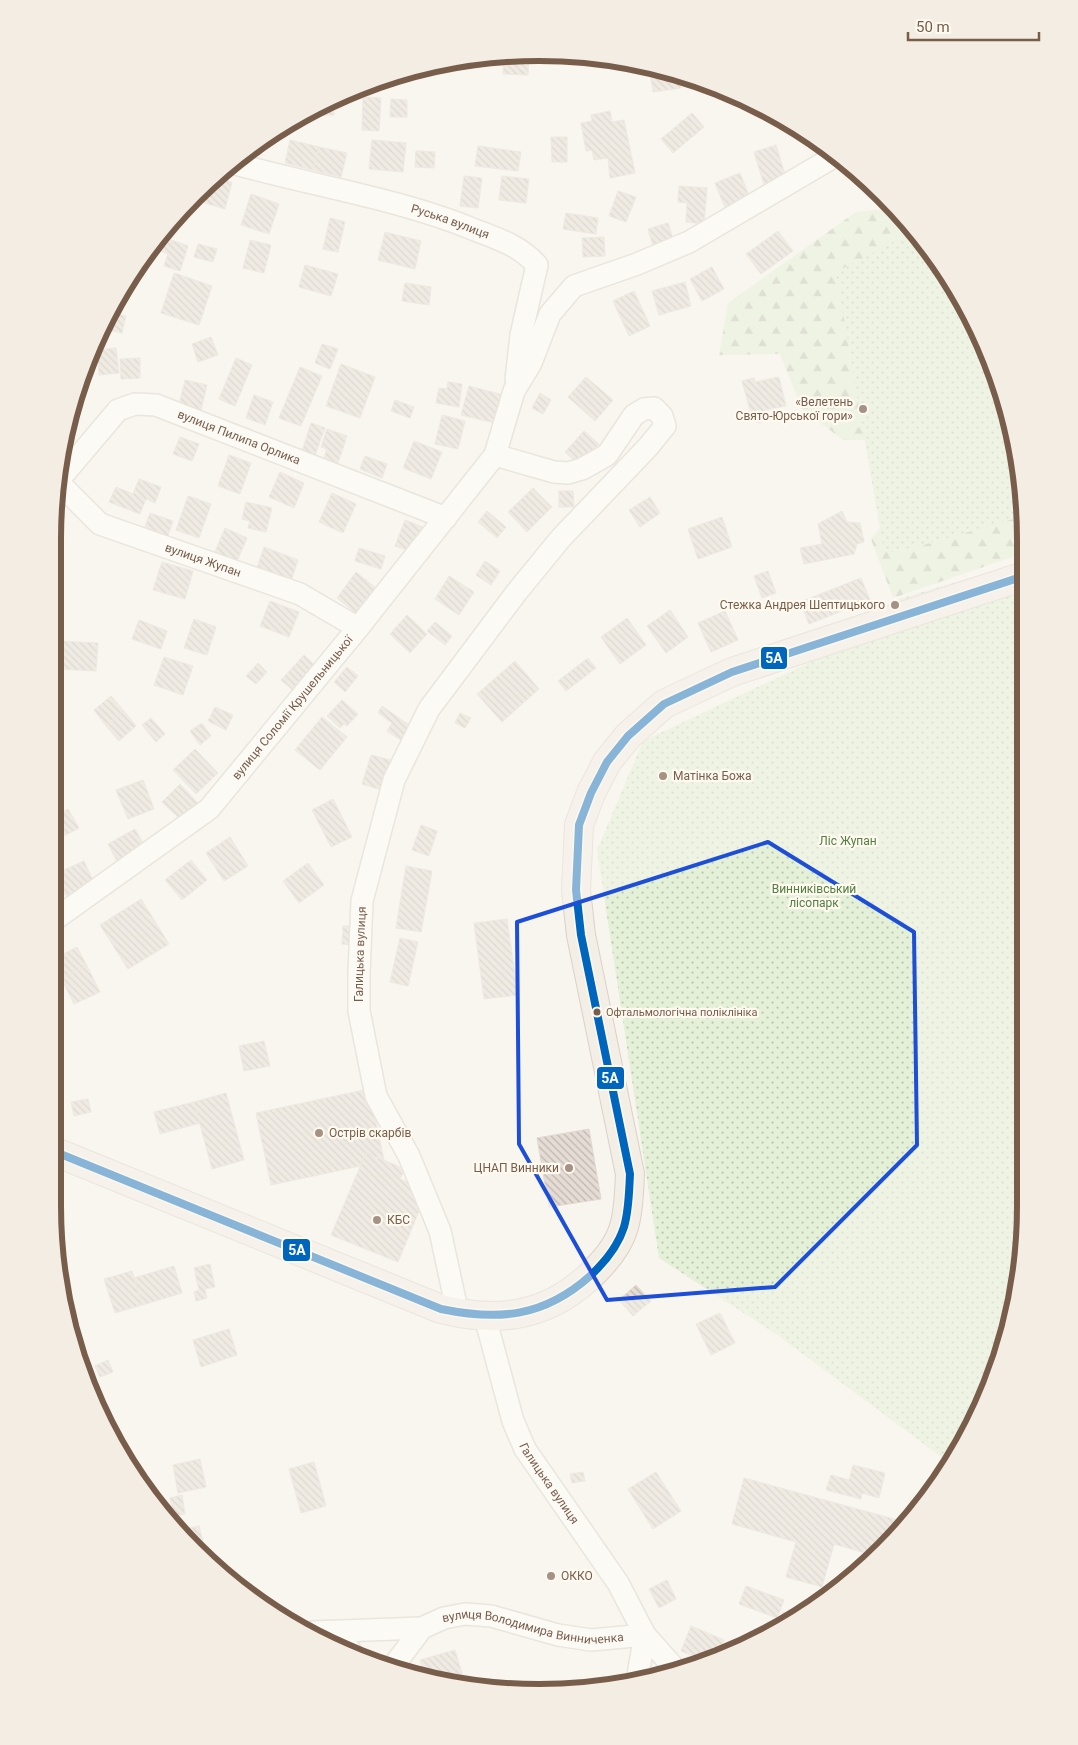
<svg xmlns="http://www.w3.org/2000/svg" width="1078" height="1745" viewBox="0 0 1078 1745" font-family="Roboto,sans-serif">
<style>
.forest{fill:url(#forest-firs)}
.park{fill:url(#park-dots)}
.building{fill:url(#building-back-hatch);stroke:#e2d8d0}
.lines{fill:none;stroke-linecap:round;stroke-linejoin:round}
.street-casing{stroke:#d8d2cb;stroke-width:24}
.primary-casing{stroke:#dad1ca;stroke-width:30}
.street{stroke:#fefefc;stroke-width:21}
.primary{stroke:#f3eee6;stroke-width:28}
.bus-1-casing{stroke:#fffaf0;stroke-width:11}
.bus-1{stroke:#0065bd;stroke-width:8}
.marked{fill:none;stroke:#1d4ed8;stroke-width:4;stroke-linejoin:round}
.poi-dot{fill:#a59284;stroke:#fffaf0;stroke-width:2}
.bus-dot{fill:#795d4b;stroke:#fffaf0;stroke-width:2}
.labels{text-anchor:middle;stroke-width:4.5;stroke-linejoin:round;paint-order:stroke}
.bus-label{font-size:11px;fill:#795d4b;stroke:#fffaf0;text-anchor:start}
.street-label{font-size:12px;fill:#795d4b;stroke:#fffaf0}
.poi-label{font-size:12px;fill:#795d4b;stroke:#fffaf0;text-anchor:start}
.park-label{font-size:12px;fill:#537f42;stroke:#fffaf0}
.rim{fill:none;stroke:#795d4b;stroke-width:6}
.line-badge{stroke:#fffaf0;stroke-width:2}
.badge-label{font-size:14px;text-anchor:middle;font-weight:bold;fill:#fff}
</style>
<defs>
<pattern id="forest-firs" width="22" height="20" patternUnits="userSpaceOnUse" patternTransform="scale(1.25)"><rect width="22" height="20" fill="#e5f0d8"/><path d="M5 1l3.5 6h-7zM16 11l3.5 6h-7z" fill="#bec6b1"/></pattern>
<pattern id="park-dots" width="8" height="8" patternUnits="userSpaceOnUse" patternTransform="scale(1.25)"><rect width="8" height="8" fill="#e5f0d8"/><path d="M2 2h.1M6 6h.1" fill="none" stroke="#bec6b1" stroke-width="1.8" stroke-linecap="round"/></pattern>
<pattern id="building-back-hatch" width="6" height="6" patternUnits="userSpaceOnUse" patternTransform="scale(1.25)"><rect width="6" height="6" fill="#e5ddd5"/><path d="M-1 5l2 2M0 0l6 6M5-1l2 2" fill="none" stroke="#beb6af"/></pattern>
</defs>
<rect width="100%" height="100%" fill="#f8f5ee"/>
<!-- forest -->
<path class="forest" d="M894 208 905 218 960 296 1000 383 1024 507V553L893 598 871 539 898 506 897 440H843L802 409 780 354 719 355 728 303 856 212Z"/>
<!-- park -->
<path class="park" d="M914 231 960 296 1000 383 1024 516 899 552H884L836 272Z
M1024 562 1021 1269 989 1392 948 1462 776 1334 659 1258 597 850 643 741 898 621 895 600Z"/>
<!-- building -->
<path class="building" d="M549 54V56L537 57V55Z
M529 55 528 75 503 74 504 56Z
M475 57H481L480 68 432 67Z
M649 66 678 74 681 88 653 92Z
M363 97 381 98 379 131 362 130Z
M391 99 407 100V117H390Z
M334 100V115H322L320 107Z
M610 111 612 122 624 120 635 173 610 178 608 158 594 160 592 150 586 151 581 123 592 121 591 115Z
M692 113 704 127 673 153 661 139Z
M551 137H567V162H552Z
M290 140 319 147 313 170 285 163Z
M372 140 406 143 403 172 369 169Z
M263 141 260 155 248 152Z
M776 145 787 181 765 188 754 152Z
M478 146 521 152 518 171 475 166Z
M319 147 347 153 341 177 313 170Z
M416 151 435 152 434 168 415 167Z
M740 173 751 201 726 210 715 183Z
M464 176 482 178 478 208 460 206Z
M502 176 529 179 526 203 499 200Z
M214 177 232 182 225 209 195 200Z
M679 186 707 188 704 224 686 222 687 203 678 202Z
M618 191 636 197 626 222 609 216Z
M251 194 279 204 269 234 241 225Z
M566 213 598 218 596 234 563 229Z
M330 218 345 222 338 252 323 249Z
M668 223 674 242 654 249 648 229Z
M778 231 793 251 761 274 746 254Z
M385 232 421 241 415 269 378 260Z
M604 237 605 256 583 257 582 238Z
M166 238 188 246 180 271 164 266 168 254 161 251Z
M250 240 271 245 264 273 243 268Z
M198 244 217 249 213 262 194 257Z
M305 265 338 274 331 296 299 287Z
M712 267 724 289 702 301 690 279Z
M174 273 212 286 199 325 161 313Z
M685 282 691 306 659 315 652 291Z
M405 283 431 287 429 305 402 301Z
M634 291 650 326 629 336 613 301Z
M113 313 126 316 122 333 104 329Z
M211 337 218 355 198 362 192 344Z
M322 344 338 349 330 369 315 363Z
M116 348 119 373 99 375 97 350Z
M140 358V378L121 379 120 359Z
M236 358 252 365 235 406 219 399Z
M341 364 375 377 360 418 326 406Z
M300 367 322 376 301 426 279 418Z
M586 377 613 400 595 421 568 397Z
M779 377 786 406 765 410V418L763 421 760 423 753 421 742 381 754 378 755 382Z
M185 380 207 385 201 410 179 405Z
M448 382 462 384 459 407 436 403 439 388 447 389Z
M469 386 503 395 495 423 461 415Z
M540 393 551 400 543 414 532 408Z
M254 395 273 402 265 425 246 418Z
M395 400 414 407 410 418 391 411Z
M442 415 465 421 458 449 435 444Z
M311 423 325 428 315 455 302 451Z
M327 429 347 436 338 463 324 458 327 449 321 447Z
M584 431 599 444 580 466 565 452Z
M180 437 199 444 192 461 173 454Z
M414 441 442 452 431 479 403 468Z
M229 455 251 463 240 494 218 486Z
M365 456 387 464 382 478 360 469Z
M280 472 304 483 294 508 269 497Z
M139 479 161 487 155 503 146 499 140 514 109 502 116 487 133 494Z
M533 488 552 507 527 532 508 512Z
M559 491H573L574 507H559Z
M332 493 356 504 343 533 319 522Z
M188 496 211 504 199 538 176 530Z
M650 497 660 513 640 527 629 510Z
M246 502 272 508 266 532 248 528 250 521 242 519Z
M487 511 506 527 497 538 478 522Z
M842 511 847 522 860 523 864 542 857 544 854 554 804 564 800 548 822 544 818 524Z
M150 513 173 521 166 541 143 533Z
M722 517 732 547 698 559 688 529Z
M405 520 425 528 415 553 395 546Z
M225 528 247 538 234 568 212 559Z
M264 547 298 560 291 581 257 568Z
M359 548 385 556 381 569 355 561Z
M485 561 500 571 491 585 476 575Z
M162 562 193 571 185 599 153 590Z
M768 571 776 593 762 598 754 576Z
M356 572 376 588 356 613 337 598Z
M449 576 474 592 459 615 435 599Z
M861 578 870 600 809 624 800 602Z
M270 601 299 612 289 637 260 626Z
M670 610 688 637 666 653 647 626Z
M725 611 738 640 711 652 698 623Z
M407 615 427 634 410 653 390 634Z
M627 618 646 645 620 664 601 637Z
M194 619 216 627 207 655 184 648Z
M139 620 167 631 161 649 132 639Z
M435 622 452 636 445 645 427 631Z
M58 641 98 643 96 671 56 669Z
M304 655 319 669 297 694 281 680Z
M164 657 193 666 183 695 154 685Z
M588 658 596 668 566 691 558 681Z
M515 661 539 689 502 722 477 694Z
M258 663 267 672 256 684 246 676Z
M347 667 358 676 345 692 334 682Z
M55 688 64 693 56 707H55Z
M111 696 124 711 106 726 94 710Z
M342 700 358 714 347 726 344 724 340 728 327 716Z
M382 706 412 727 402 741 387 731 392 723 378 713Z
M215 707 233 715 226 730 208 721Z
M124 711 136 726 119 741 106 726Z
M460 713 471 718 465 728 455 723Z
M322 717 347 737 320 770 295 750Z
M151 718 165 734 156 742 142 725Z
M202 723 211 736 200 745 190 731Z
M195 749 218 773 196 794 173 770Z
M371 755 394 761 385 791 362 784Z
M143 780 154 809 128 819 116 790Z
M180 784 198 803 181 820 162 802Z
M333 799 352 837 331 847 312 810Z
M68 809 79 828 56 840 55 816Z
M421 825 437 831 429 856 412 850Z
M135 829 146 848 118 863 108 844Z
M230 837 248 866 224 881 206 853Z
M191 860 207 880 182 900 165 880Z
M84 861 94 883 66 896 55 874Z
M308 863 324 885 299 903 283 881Z
M406 866 432 871 421 932 396 928Z
M141 899 169 944 128 969 100 925Z
M507 919 518 995 484 999 474 923Z
M343 926H354L353 945 342 944Z
M400 938 418 942 408 986 390 982Z
M77 947 87 966 61 978 54 959Z
M54 963 64 984 54 990Z
M87 966 100 992 74 1004 61 978Z
M264 1041 270 1066 244 1071 239 1046Z
M369 1089 384 1160 366 1153 360 1166 271 1185 256 1113Z
M226 1093 244 1160 212 1169 194 1102Z
M88 1099 91 1112 74 1116 71 1102Z
M194 1102 200 1123 160 1134 154 1112Z
M61 1105 64 1117 53 1119V1107Z
M589 1129 601 1199 549 1207 537 1138Z
M366 1153 405 1169 400 1179 419 1187 414 1201 422 1204 398 1262 331 1235Z
M210 1264 215 1287 205 1289 207 1298 196 1301 194 1292 199 1290 194 1268Z
M174 1266 182 1293 142 1305 134 1278Z
M132 1271 142 1305 115 1313 104 1279Z
M636 1285 651 1301 633 1316 619 1300Z
M720 1313 735 1343 711 1355 696 1324Z
M229 1329 237 1355 201 1367 193 1340Z
M83 1358 88 1382H86L78 1359Z
M108 1360 113 1372 100 1377 95 1366Z
M126 1450 128 1462 121 1451Z
M200 1459 206 1487 178 1493 173 1465Z
M314 1462 326 1506 301 1513 289 1469Z
M853 1465 885 1473 879 1498 862 1493 861 1499 826 1490 831 1475 849 1480Z
M583 1472 585 1481 572 1483 570 1474Z
M656 1472 681 1511 653 1529 628 1489Z
M744 1478 905 1522 872 1555 834 1544 822 1587 786 1577 796 1542 732 1524Z
M182 1495 185 1514 174 1516 170 1498Z
M199 1526 206 1553 201 1555 194 1549 189 1528Z
M667 1580 676 1599 659 1608 649 1589Z
M746 1586 784 1600 777 1618 739 1604Z
M783 1612 797 1616 780 1626Z
M691 1626 724 1640 717 1658 707 1662 681 1651Z
M455 1650 464 1680 424 1674 420 1660Z
M539 1681 540 1688 522 1690 521 1685Z"/>
<g class="lines">
<defs>
<g id="street">
<path id="s1" d="M232 163C313 186 397 198 475 230 499 239 520 246 537 265L521 335 516 380"/>
<path id="s2" d="M57 481 100 524 300 594 358 628"/>
<path id="s3" d="M58 481 118 410 135 404 156 405 446 518"/>
<path id="s4" d="M54 920 209 809 358 628 495 455 514 391 531 363 550 314 574 286 637 264 689 242 837 155"/>
<path id="s5" d="M458 1314 440 1231 409 1156 376 1096 359 1011V973L362 901 394 780 429 709 516 593 561 538 648 447 665 426 662 416 654 408 644 409 634 415 607 455 582 469 568 473 554 472 495 455"/>
<path id="s6" d="M485 1317 513 1421 525 1449 618 1583 645 1635 677 1671"/>
<path id="s7" d="M313 1632 422 1628 444 1618 465 1614 491 1616 558 1635 591 1640 645 1635"/>
<path d="M333 1632 350 1650"/>
<path d="M392 1668 422 1628"/>
<path d="M637 1680 645 1635"/>
</g>
<path id="primary" d="M53 1151 441 1309C500 1324 551 1316 595 1271 607 1259 619 1244 624 1227 629 1210 629 1192 630 1174L581 935 576 890 579 825 591 793 607 762 628 736 664 704 732 672 1024 576"/>
</defs>
<!-- street casing -->
<use href="#street" class="street-casing"/>
<!-- primary casing -->
<use href="#primary" class="primary-casing"/>
<!-- street -->
<use href="#street" class="street"/>
<!-- primary -->
<use href="#primary" class="primary"/>
<defs>
<path id="bus-1" d="M53 1151 441 1309C499 1321 544 1317 590 1276 604 1263 618 1246 624 1227 629 1210 629 1192 630 1174L581 935 576 890 579 825 591 793 607 762 628 736 664 704 732 672 1024 576"/>
</defs>
<!-- bus-1 casing -->
<use href="#bus-1" class="bus-1-casing"/>
<!-- bus-1 -->
<use href="#bus-1" class="bus-1"/>
</g>
<!-- marked area -->
<path d="M0 0H1078V1745H0ZM768 842 914 932 917 1145 775 1287 607 1300 519 1144 517 922Z" fill="#f8f5ee" fill-opacity=".55" fill-rule="evenodd"/>
<path class="marked" d="M768 842 914 932 917 1145 775 1287 607 1300 519 1144 517 922Z"/>
<!-- markers -->
<g class="poi-dot">
<circle cx="863" cy="409" r="5"/>
<circle cx="895" cy="605" r="5"/>
<circle cx="663" cy="776" r="5"/>
<circle cx="319" cy="1133" r="5"/>
<circle cx="569" cy="1168" r="5"/>
<circle cx="377" cy="1220" r="5"/>
<circle cx="551" cy="1576" r="5"/>
</g>
<circle class="bus-dot" cx="597" cy="1012" r="4.5"/>
<g class="labels">
<!-- bus labels -->
<g class="bus-label">
<text x="606" y="1016">Офтальмологічна поліклініка</text>
</g>
<!-- street labels -->
<g class="street-label">
<text dy="4" stroke="none"><textPath href="#s1" startOffset="226">Руська вулиця</textPath></text>
<text dy="4" stroke="none"><textPath href="#s3" startOffset="221">вулиця Пилипа Орлика</textPath></text>
<text dy="4" stroke="none"><textPath href="#s2" startOffset="170">вулиця Жупан</textPath></text>
<text dy="4" stroke="none"><textPath href="#s4" startOffset="322">вулиця Соломії Крушельницької</textPath></text>
<text dy="4" stroke="none"><textPath href="#s5" startOffset="378">Галицька вулиця</textPath></text>
<text dy="4" stroke="none"><textPath href="#s6" startOffset="180">Галицька вулиця</textPath></text>
<text dy="4" stroke="none"><textPath href="#s7" startOffset="224">вулиця Володимира Винниченка</textPath></text>
</g>
<!-- poi labels -->
<g class="poi-label">
<text x="853" y="406" text-anchor="end">«Велетень<tspan x="853" dy="14">Свято-Юрської гори»</tspan></text>
<text x="885" y="609" text-anchor="end">Стежка Андрея Шептицького</text>
<text x="673" y="780">Матінка Божа</text>
<text x="329" y="1137">Острів скарбів</text>
<text x="559" y="1172" text-anchor="end">ЦНАП Винники</text>
<text x="387" y="1224">КБС</text>
<text x="561" y="1580">ОККО</text>
</g>
<!-- park labels -->
<g class="park-label">
<text x="848" y="845">Ліс Жупан</text>
<text x="814" y="893">Винниківський<tspan x="814" dy="14">лісопарк</tspan></text>
</g>
</g>
<!-- crop -->
<path d="M0 0H1078V1745H0ZM539 61H539A478 478 0 0 1 1017 539V1206A478 478 0 0 1 539 1684H539A478 478 0 0 1 61 1206V539A478 478 0 0 1 539 61Z" fill="#f4ede3" fill-rule="evenodd"/>
<path class="rim" d="M539 61H539A478 478 0 0 1 1017 539V1206A478 478 0 0 1 539 1684H539A478 478 0 0 1 61 1206V539A478 478 0 0 1 539 61Z"/>
<g class="line-badge">
<rect x="760" y="646" width="28" height="24" rx="5" fill="#0065bd"/>
<rect x="596" y="1066" width="29" height="24" rx="5" fill="#0065bd"/>
<rect x="282" y="1238" width="29" height="24" rx="5" fill="#0065bd"/>
</g>
<g class="badge-label">
<text x="774" y="663">5А</text>
<text x="610" y="1083">5А</text>
<text x="297" y="1255">5А</text>
</g>
<!-- scale -->
<path d="M908 32v8h131v-8" fill="none" stroke="#795d4b" stroke-width="2.5"/>
<text x="916" y="32" font-size="15" fill="#795d4b" stroke="#fffaf0" stroke-width="4" paint-order="stroke">50 m</text>
</svg>
